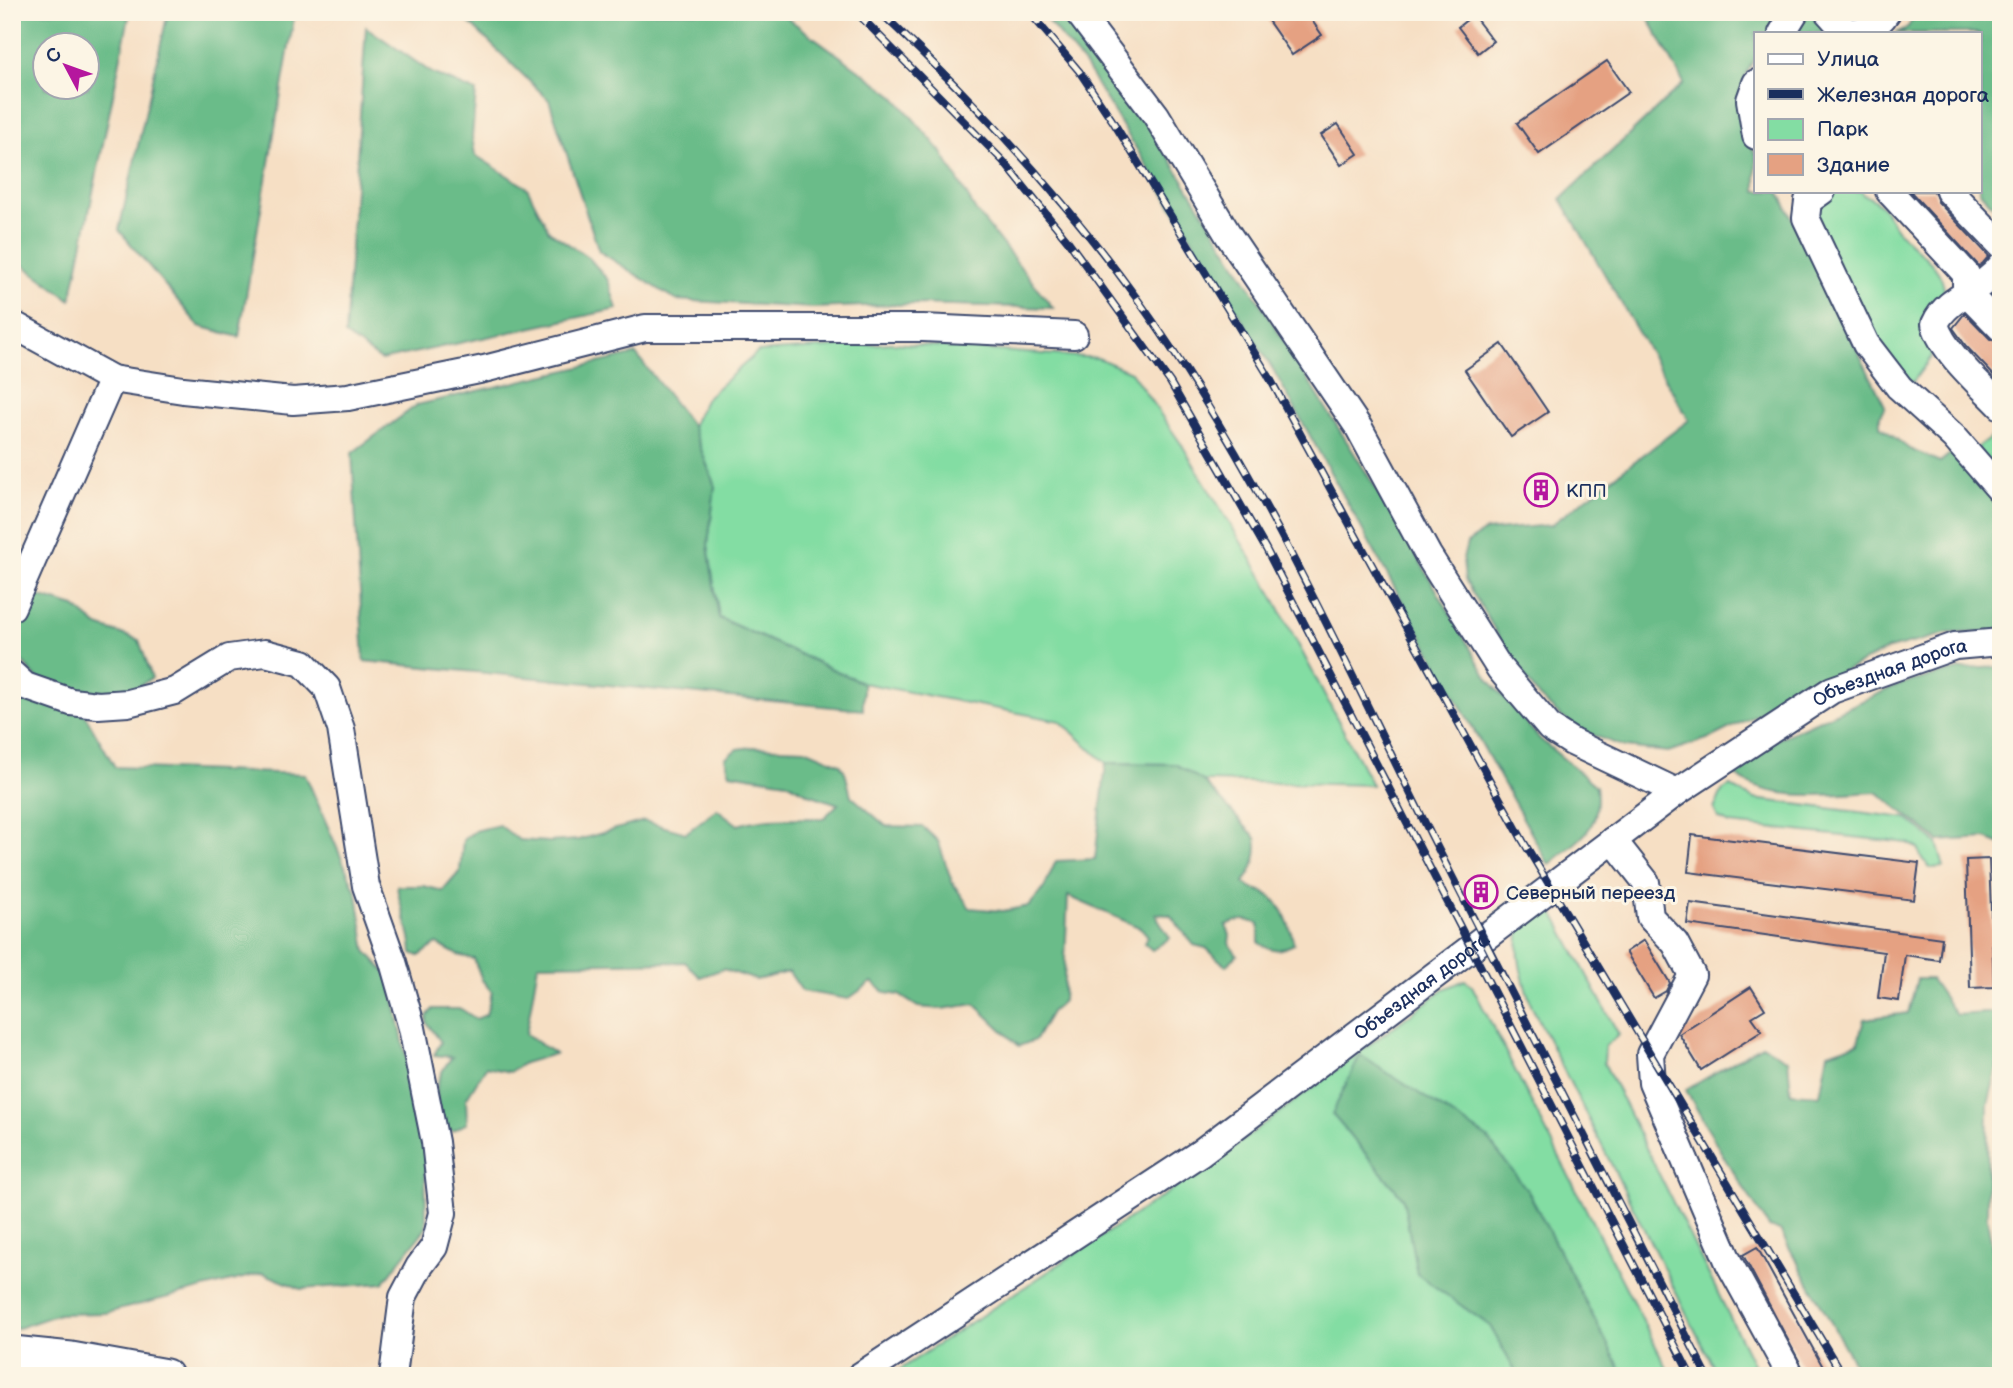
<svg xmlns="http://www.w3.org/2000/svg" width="2013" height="1388" viewBox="0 0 2013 1388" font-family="'Balsamiq Sans',sans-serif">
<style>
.green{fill:#83dda3;stroke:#4f8680;stroke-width:2}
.forest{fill:#6abc89;stroke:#427674;stroke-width:2;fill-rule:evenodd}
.building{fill:#e5a182}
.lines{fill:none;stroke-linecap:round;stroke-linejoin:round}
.minor-casing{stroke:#3c496d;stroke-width:30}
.major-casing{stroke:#3c496d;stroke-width:37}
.minor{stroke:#fff;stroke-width:26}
.major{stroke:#fff;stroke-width:33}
.rail-casing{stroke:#1b2f5e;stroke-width:8}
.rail{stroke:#fcf5e5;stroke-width:5;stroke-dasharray:16;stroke-linecap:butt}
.labels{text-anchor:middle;stroke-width:6;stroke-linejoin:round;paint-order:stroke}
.poi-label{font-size:19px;fill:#1b2f5e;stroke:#fcf5e5;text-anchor:start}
.street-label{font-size:19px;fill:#1b2f5e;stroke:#fcf5e5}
</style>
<rect width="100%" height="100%" fill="#fcf5e5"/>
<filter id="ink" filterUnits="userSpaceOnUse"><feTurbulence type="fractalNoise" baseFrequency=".0143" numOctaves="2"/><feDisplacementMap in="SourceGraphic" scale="14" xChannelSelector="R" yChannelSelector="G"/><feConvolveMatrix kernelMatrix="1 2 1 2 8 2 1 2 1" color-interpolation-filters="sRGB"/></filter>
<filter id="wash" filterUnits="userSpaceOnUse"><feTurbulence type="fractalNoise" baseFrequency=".00686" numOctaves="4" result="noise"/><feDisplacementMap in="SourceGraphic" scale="28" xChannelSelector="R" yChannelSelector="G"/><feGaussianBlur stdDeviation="1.57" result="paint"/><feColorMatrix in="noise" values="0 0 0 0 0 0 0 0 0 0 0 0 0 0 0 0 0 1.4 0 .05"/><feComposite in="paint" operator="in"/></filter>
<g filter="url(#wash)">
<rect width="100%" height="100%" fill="#f6dfc4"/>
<!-- green -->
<path class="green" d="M1829 191H1862L1863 195C1884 201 1887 217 1900 233 1914 250 1944 265 1944 292 1945 314 1930 334 1932 356L1912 383 1873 337 1814 215Z
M892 343 1098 358 1131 372 1182 445 1266 583 1372 785 1203 781 1175 764 1106 763 1060 721 863 683 719 618 708 545 715 486 692 426 706 398 758 352Z
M2001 430V478L1977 448Z
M1730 786 1754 799 1906 818 1937 843 1944 867 1931 868 1921 858 1919 849 1908 843 1730 824 1718 818 1714 809 1722 791Z
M1553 912 1619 1035 1605 1046 1604 1063 1759 1376H1718L1532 1007C1522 977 1514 954 1521 923L1530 916Z
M1465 980 1472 986 1671 1376H890L1208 1166 1444 989Z"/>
<!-- forest -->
<path class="forest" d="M12 12H130L71 300 12 257ZM46 46H88V88H46Z
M168 12H295L239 337 199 326 119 230Z
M458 12H779L892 94 941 151 976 211 1053 308 917 304 813 308 676 300 599 251 549 100Z
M1040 12H1065L1098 53 1155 135 1399 525 1488 679 1540 739 1596 786C1602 832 1580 837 1549 865L1274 371 1084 64Z
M1095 12H1128L1109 25Z
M1645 12H1784L1770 33H1756V55L1746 75 1741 98 1742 132 1756 155V191H1779L1885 406 1880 415V426L1909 449 1940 462 1955 450 2001 506V632L1949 633 1889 649 1710 738 1668 752 1625 747 1584 732 1559 715 1539 697 1508 652 1465 580 1463 559 1467 543 1485 531 1551 525 1689 420 1561 199 1684 83Z
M1809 12 1829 33H1794Z
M1918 12H2001V214L1979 191 1980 33H1896L1907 28Z
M366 27 432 73 476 92 472 137 475 155 527 188 549 231 589 258 608 280 617 309 381 360 345 335Z
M636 354 692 426 715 486 708 545 719 618 863 683V710L364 661 352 453 417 405Z
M35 595 75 607 98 626 139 640 152 678 122 697 48 690 12 651 13 622Z
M2001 667V844L1986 838 1939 841 1877 792C1832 794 1769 804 1732 773L1746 758 1771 742 1900 684 1962 669Z
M12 690 84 713 115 767 305 774 357 894 366 951 390 977 425 1151 426 1228 383 1283 301 1289 263 1273 106 1313 59 1314 12 1330Z
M753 747 805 749 840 764 845 772 851 796 886 826 923 827 938 841 952 882 970 908 1003 911 1029 906 1044 888 1056 861 1095 859 1106 763 1175 764 1203 781 1256 838C1259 853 1254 870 1244 882 1249 889 1255 889 1263 892 1282 900 1290 925 1294 944 1280 951 1273 952 1259 943V924C1245 919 1239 918 1226 926L1230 935 1229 943 1237 955 1226 966 1206 948 1194 945 1170 915 1155 914 1170 938 1152 950 1144 943 1148 936 1141 928 1068 896 1063 1001 1051 1012 1035 1040 1019 1046 975 1004 942 1009 918 1007 899 995 886 993 872 982 848 999 802 991 789 972 756 980 723 969 700 977 685 962 538 964 526 1034 555 1054 524 1063 510 1072 486 1067 466 1099 467 1123 453 1131 442 1128C436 1096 430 1084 452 1057L434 1055 441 1042 427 1023V1016L433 1009H461L476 1019 486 1015 492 992 482 980 474 959 458 955 437 944 419 956 412 953C411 927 400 911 397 886H424L443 891 460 871 463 840 475 831 499 825 519 840 549 842 578 840 644 821 686 833 717 809 738 825C766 816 795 819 824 818L838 804 809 794 787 782 730 773 725 758 737 749Z
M1917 979H1931L1956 1015 2001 1012V1050L1988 1105 1987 1219 2001 1296V1376H1861L1780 1231 1769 1227 1725 1159 1686 1090 1762 1045 1788 1060 1791 1093 1820 1095 1828 1053 1858 1043 1864 1019 1908 1013Z
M1360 1055 1486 1137 1528 1191 1624 1376H1518L1490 1326 1417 1274 1403 1198 1332 1114Z"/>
<g id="blocks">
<!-- building -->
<path class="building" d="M1262 12H1306L1322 35 1292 55Z
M1473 15 1493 41 1478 53 1458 27Z
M1607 61 1629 92 1539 154 1517 123Z
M1338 124 1358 154 1341 165 1321 135Z
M1910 191H1934L1938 202 1989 256 1983 263 1979 266Z
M1965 313 1990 339 2001 343V383L1966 346 1953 328Z
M1502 344 1548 412 1511 437 1465 370Z
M1692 835 1919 863 1914 900 1688 872Z
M1989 859 1994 987 1970 988 1966 860Z
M1690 903 1942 938 1939 960 1905 955 1899 1001 1878 998 1884 952 1687 924Z
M1644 940 1670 983 1666 991 1654 998 1626 952Z
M1751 987 1765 1009 1752 1017 1762 1031 1701 1070 1679 1034Z
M1757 1247 1828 1376H1807L1743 1255Z"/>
</g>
</g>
<g filter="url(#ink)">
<use href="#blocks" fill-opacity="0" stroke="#3c496d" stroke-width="2"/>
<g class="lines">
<defs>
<g id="minor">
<path d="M1078 12 1156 115 1229 236 1359 428 1428 555 1500 669 1550 728 1572 742 1677 792"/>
<path d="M1828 12 1846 32C1866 32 1876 28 1887 12"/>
<path d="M1782 33 1795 12"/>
<path d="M1756 83 1750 100 1756 136"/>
<path d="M1822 191 1808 201 1806 218 1866 344 1899 387 1954 437 2001 491"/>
<path d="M1889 191 1966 274V292L2001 328"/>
<path d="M1949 191 2001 245"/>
<path d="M2001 266C1984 290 1947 296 1935 324 1942 351 1981 385 2001 406"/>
<path d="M12 324 112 379 183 390 293 401 348 397 484 369 645 328H923L1074 335"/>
<path d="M12 607 112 379"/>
<path d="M12 674 25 686 71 702 98 705 128 703 175 691 229 658 265 653 303 663 327 688 341 729 366 886 393 962 412 1028 435 1142 443 1213 434 1247 419 1267 403 1297 393 1376"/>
<path d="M1613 840 1646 882 1650 917 1675 943 1692 975 1650 1054 1652 1083 1729 1263 1791 1376"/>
<path id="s1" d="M860 1376 1200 1153 1677 792 1832 690 1955 646 2001 642"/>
</g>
<path id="major" d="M12 1353 71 1359 166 1376"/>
</defs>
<!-- minor casing -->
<use href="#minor" class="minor-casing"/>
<!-- major casing -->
<use href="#major" class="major-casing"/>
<!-- minor -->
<use href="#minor" class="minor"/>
<!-- major -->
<use href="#major" class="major"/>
<defs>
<path id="rail" d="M856 12 1003 161 1068 241 1170 382 1266 549 1691 1376
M880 12C974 100 1062 195 1138 300 1257 466 1341 655 1432 837 1523 1017 1616 1196 1707 1376
M1029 12 1079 71 1112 120 1268 375 1523 841 1843 1376"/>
</defs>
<!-- rail casing -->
<use href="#rail" class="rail-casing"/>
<!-- rail -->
<use href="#rail" class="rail"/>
</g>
</g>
<!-- icons -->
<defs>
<symbol id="building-ring" viewBox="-11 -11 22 22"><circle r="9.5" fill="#fcf5e5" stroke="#b5179e" stroke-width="1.5"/><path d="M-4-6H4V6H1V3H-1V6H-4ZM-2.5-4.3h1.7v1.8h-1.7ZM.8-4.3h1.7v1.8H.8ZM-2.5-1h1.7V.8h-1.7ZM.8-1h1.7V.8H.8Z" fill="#b5179e"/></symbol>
</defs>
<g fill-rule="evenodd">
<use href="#building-ring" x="1522" y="471" width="38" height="38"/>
<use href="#building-ring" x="1462" y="873" width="38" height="38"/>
</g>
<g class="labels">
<!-- poi labels -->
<g class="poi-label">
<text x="1566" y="497">КПП</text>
<text x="1506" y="899">Северный переезд</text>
</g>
<!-- street labels -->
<g class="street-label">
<text dy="7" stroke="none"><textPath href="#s1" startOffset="1251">Объездная дорога</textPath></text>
<text dy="7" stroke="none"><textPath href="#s1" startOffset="684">Объездная дорога</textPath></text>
</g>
</g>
<!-- margin -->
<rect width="2013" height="1388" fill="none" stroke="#fcf5e5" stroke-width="42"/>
<!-- legend -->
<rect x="1754" y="32" width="228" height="161" fill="#fcf5e5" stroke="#a2a6af" stroke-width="2"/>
<rect x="1768" y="54" width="35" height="10" fill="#ffffff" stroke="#a2a6af" stroke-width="2"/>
<text x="1817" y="66" font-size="21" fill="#1b2f5e">Улица</text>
<rect x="1768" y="89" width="35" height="10" fill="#1b2f5e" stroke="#a2a6af" stroke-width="2"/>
<text x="1817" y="102" font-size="21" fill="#1b2f5e">Железная дорога</text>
<rect x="1768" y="119" width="35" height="21" fill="#83dda3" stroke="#a2a6af" stroke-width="2"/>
<text x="1817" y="136" font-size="21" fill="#1b2f5e">Парк</text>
<rect x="1768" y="154" width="35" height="21" fill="#e5a182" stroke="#a2a6af" stroke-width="2"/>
<text x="1817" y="172" font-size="21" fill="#1b2f5e">Здание</text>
<!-- north arrow -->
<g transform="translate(66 66) rotate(311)"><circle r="33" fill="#fcf5e5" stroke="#a2a6af" stroke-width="2"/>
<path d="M0-5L12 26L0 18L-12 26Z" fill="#b5179e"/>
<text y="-10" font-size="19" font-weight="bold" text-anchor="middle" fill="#1b2f5e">С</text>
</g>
</svg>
